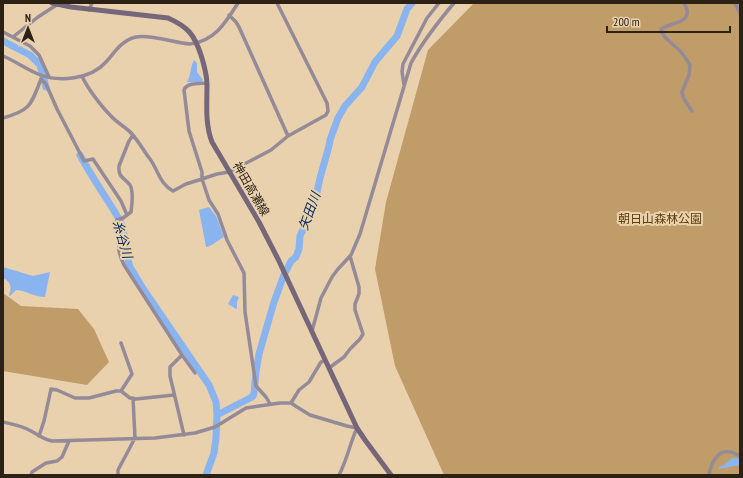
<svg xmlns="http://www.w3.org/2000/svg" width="743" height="478" viewBox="0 0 743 478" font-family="'PT Sans Narrow','Noto Sans JP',sans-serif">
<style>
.green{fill:#c09c68}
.water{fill:#89b4f0}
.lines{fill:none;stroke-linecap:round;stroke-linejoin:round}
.river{stroke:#89b4f0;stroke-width:7}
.street{stroke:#948a98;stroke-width:3.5}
.secondary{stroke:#75667a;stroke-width:5}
.labels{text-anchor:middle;stroke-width:4;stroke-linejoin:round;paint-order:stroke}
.street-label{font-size:12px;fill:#2b2215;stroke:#e9d1ae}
.park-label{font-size:12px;fill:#5c3e07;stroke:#e9d1ae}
.water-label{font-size:13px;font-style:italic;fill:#00295d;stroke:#e9d1ae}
</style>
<rect width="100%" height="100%" fill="#e9d1ae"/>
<!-- green -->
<path class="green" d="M474 3H740V475H444L395 366 375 269 386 202 428 50Z
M3 293 21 306 78 309 94 329 109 362 87 385 3 371Z"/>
<!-- water -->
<path class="water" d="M194 60 197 63V72L203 80 201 82H187C191 76 190 67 194 60Z
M209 207 216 216 224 237C218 240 212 246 206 247L199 210Z
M3 267 33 276 50 272 45 297C34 297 28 291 16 290L10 296 9 295C12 287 11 282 3 278Z
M233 295 239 297 237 302V308L236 309 228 304Z
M732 458H736L740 459V465L719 469V467L724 465Z"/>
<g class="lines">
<!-- river -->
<path class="river" d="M3 41 30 55 40 65 46 87
M80 155C88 170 97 184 106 198 112 208 119 217 123 228L128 260 130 267 144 290 209 385 216 402 217 415 216 438 214 453 206 475
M217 415 250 398 253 396 254 393 256 372 259 354 274 302 284 275 291 261 296 257 299 249 300 236 314 206 320 178 329 146 330 140 338 118 345 106 362 87 375 62 397 36 407 9 412 3"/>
<!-- street -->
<path class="street" d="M684 3C696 23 672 22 661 29 662 38 674 44 680 51 684 55 687 60 690 65L689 75 682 92 684 99 692 111
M735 3 740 14
M89 10 92 3
M229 15 236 22 239 27 288 136
M3 32 30 46 39 55 49 77
M13 37 38 17 58 4
M3 56C15 61 26 69 38 74 59 83 91 79 106 62 115 52 122 40 136 37 150 34 175 43 190 44 215 41 226 22 238 3
M82 76C87 88 102 107 111 116 117 123 126 127 132 134 139 142 144 151 150 159 158 170 160 184 173 191L186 184 202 179V172L189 131 184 90C187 82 199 84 207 83
M41 79 46 84 57 109 84 161 93 159 121 201 127 215
M404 85 402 72 403 64 427 18 439 3
M3 118C31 110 31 105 41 79
M133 135 129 141 119 166C118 178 124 177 130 185 134 192 132 204 131 212L123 218 117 220 119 251 121 258 124 265 182 355 195 373
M312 331 321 298 332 277 338 269 351 255 360 234 411 63C423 41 438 22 454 3
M182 355 170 367V376L184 435
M329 368 344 357 350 349 360 339 363 334 355 310V304L359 294V287L350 256
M121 391 132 374 121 343
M291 403 299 390 309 382 321 362 325 360
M270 404 266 397 256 386 245 312 244 273 227 240 218 214 209 200 202 179 217 174 229 172 271 150 288 136 326 115 328 111 327 103 277 3
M3 422C12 424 23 426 31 431 39 435 44 440 52 441L155 438 195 433 215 427 246 408 280 403H291L297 407 310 415 347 426 357 428C350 443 347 460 339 475
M39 436 44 421 51 389 57 390 75 398H89L116 391H121L130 398 136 399 174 395
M31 475 32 472 46 463 57 461 62 457 69 441
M118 475V470L135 438 133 398
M709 475C711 464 717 449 731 452 734 452 737 455 740 456"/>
<!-- secondary -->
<path class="secondary" d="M52 3 71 7 168 18C188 27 194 34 201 55 204 65 207 74 207 85 207 105 205 124 212 142L259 222 278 259 357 428 365 440 391 475"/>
</g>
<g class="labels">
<!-- street labels -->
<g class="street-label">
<text transform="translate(251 189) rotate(60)" y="4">神田高瀬線</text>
</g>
<!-- park labels -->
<g class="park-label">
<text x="660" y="223">朝日山森林公園</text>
</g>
<!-- water labels -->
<g class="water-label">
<text transform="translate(309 211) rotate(-70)" y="5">矢田川</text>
<text transform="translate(123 239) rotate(74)" y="5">糸谷川</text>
</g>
</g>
<!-- border -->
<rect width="743" height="478" fill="none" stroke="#2b2215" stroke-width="8"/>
<!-- north arrow -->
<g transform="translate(28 28)" stroke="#e9d1ae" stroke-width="3" paint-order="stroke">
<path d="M0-3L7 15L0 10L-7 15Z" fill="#2b2215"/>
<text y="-6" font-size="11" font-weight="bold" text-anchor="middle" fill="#2b2215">N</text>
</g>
<!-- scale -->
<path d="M607 26v6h123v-6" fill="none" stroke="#2b2215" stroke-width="2"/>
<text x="613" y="26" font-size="12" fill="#2b2215" stroke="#e9d1ae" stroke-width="3" paint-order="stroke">200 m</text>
</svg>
